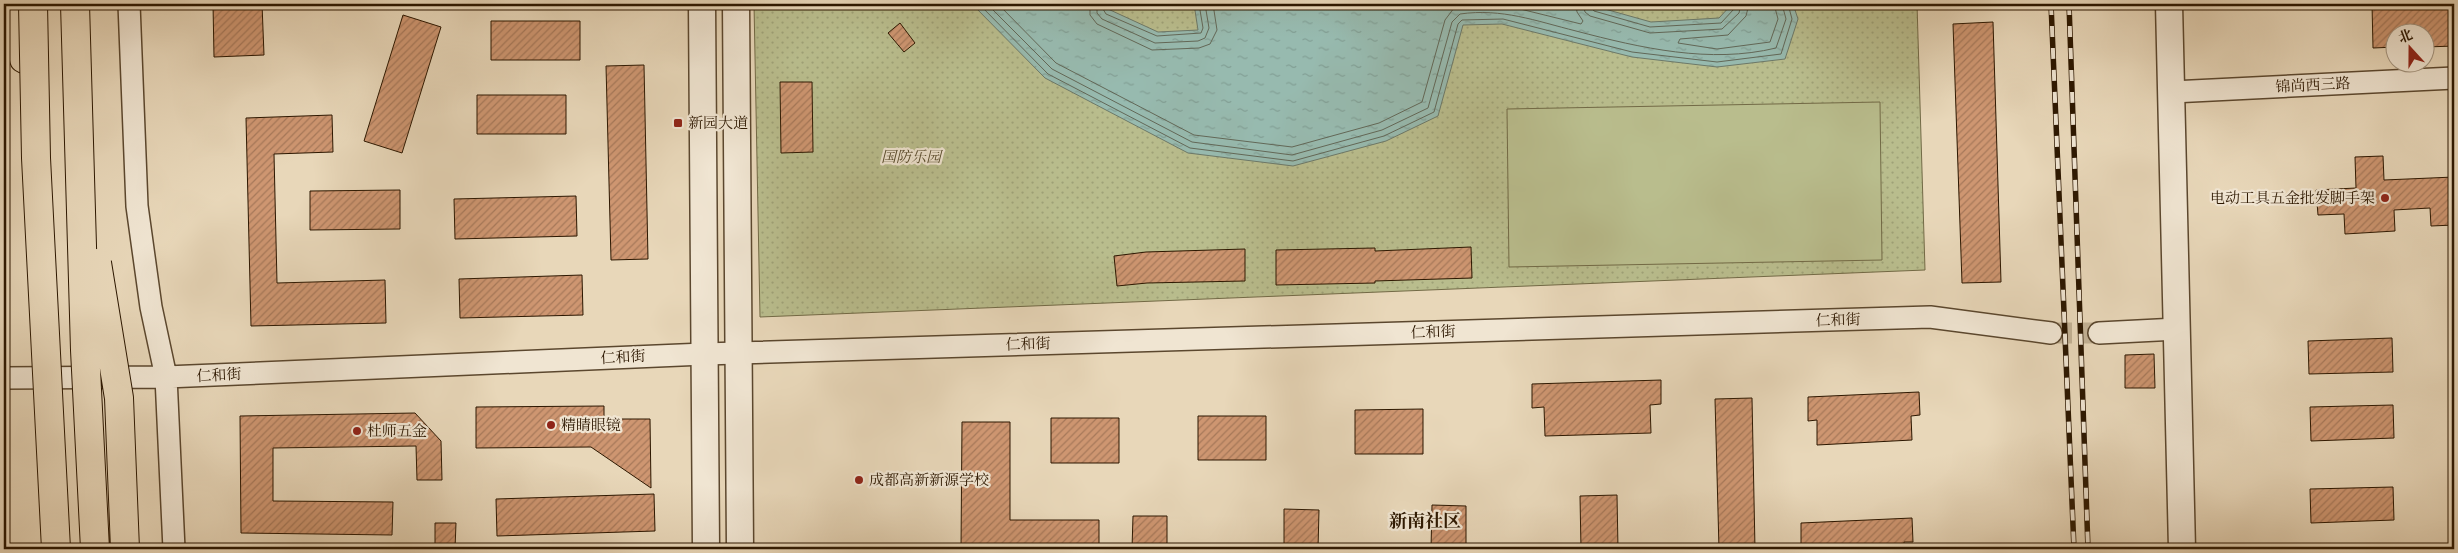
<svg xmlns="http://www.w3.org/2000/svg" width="2458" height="553" viewBox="0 0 2458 553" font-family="'Libre Caslon Text','Noto Serif SC',serif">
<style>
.green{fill:url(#green-dots);stroke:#726a46}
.pitch{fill:#b9bd8d;stroke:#726a46}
.water{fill:url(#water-ripples);stroke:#6c7969}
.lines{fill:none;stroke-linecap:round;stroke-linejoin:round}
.shore{stroke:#626858;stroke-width:1}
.building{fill:url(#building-hatch);stroke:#2c1700}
.minor-tunnel{stroke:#c2b194;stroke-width:21;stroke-dasharray:21 11;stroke-linecap:butt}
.minor-casing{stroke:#5b472e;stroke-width:24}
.tertiary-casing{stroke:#5b472e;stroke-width:29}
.motorway-casing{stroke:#2c1700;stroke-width:30}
.minor{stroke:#f0e5d2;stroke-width:21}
.tertiary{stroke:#f0e5d2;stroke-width:26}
.motorway{stroke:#e8d7b9;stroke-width:28}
.rail-casing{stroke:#2c1700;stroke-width:5.5}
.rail{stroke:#f0e5d2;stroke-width:4;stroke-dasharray:11;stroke-linecap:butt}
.motorway-bridge-casing{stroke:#2c1700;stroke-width:30;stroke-linecap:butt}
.motorway-bridge{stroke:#e8d7b9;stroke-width:28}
.poi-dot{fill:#8f2418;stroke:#f0e5d2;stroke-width:2}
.labels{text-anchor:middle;stroke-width:4.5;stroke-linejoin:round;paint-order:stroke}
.street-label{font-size:15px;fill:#2c1700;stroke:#f0e5d2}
.poi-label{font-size:15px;fill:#2c1700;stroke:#f0e5d2;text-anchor:start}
.park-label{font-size:15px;font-style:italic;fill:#56492a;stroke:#f0e5d2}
.quarter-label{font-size:18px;font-weight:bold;fill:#2c1700;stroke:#f0e5d2}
</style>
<defs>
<pattern id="green-dots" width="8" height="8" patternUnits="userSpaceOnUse" patternTransform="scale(1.25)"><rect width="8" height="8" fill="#b9bd8d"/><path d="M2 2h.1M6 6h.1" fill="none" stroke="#9fa278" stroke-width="1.8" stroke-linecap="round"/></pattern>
<pattern id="water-ripples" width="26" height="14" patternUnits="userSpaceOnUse" patternTransform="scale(1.25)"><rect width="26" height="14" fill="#97baaf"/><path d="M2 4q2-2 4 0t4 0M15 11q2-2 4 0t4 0" fill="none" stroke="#829f95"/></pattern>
<pattern id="building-hatch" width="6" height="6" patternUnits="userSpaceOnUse" patternTransform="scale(1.25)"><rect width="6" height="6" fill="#ce9671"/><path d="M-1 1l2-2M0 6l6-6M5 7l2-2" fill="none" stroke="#a7795a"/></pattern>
</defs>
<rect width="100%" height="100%" fill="#e8d7b9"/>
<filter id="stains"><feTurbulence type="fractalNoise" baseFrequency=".004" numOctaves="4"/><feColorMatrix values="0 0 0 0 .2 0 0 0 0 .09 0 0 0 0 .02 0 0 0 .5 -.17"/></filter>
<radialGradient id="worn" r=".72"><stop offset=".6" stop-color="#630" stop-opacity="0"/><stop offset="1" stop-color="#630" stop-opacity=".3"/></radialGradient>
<!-- green -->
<path class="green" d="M754 4H1917L1925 270 760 317Z"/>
<!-- pitch -->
<path class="pitch" d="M1880 102 1882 260 1509 267 1507 109Z"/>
<!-- water -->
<path class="water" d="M972 4H1110L1108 9 1158 32 1198 30 1194 4H1587L1651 22 1719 18 1732 4H1793L1798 19 1785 59 1717 67 1632 57 1502 24 1463 25 1438 116 1386 141 1293 166 1188 153 1045 78Z"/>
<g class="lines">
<!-- shore -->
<path class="shore" d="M979 4 1048 74 1190 148 1293 161 1384 136 1434 112 1458 24 1462 20 1503 19 1632 52 1717 62 1781 54 1792 19 1788 4
M987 4 1052 69 1192 142 1292 155 1382 130 1428 108 1452 22 1460 14C1502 8 1536 21 1576 31 1641 48 1710 64 1776 48L1786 19 1782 4
M998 4 1056 63 1194 135 1292 147 1379 123 1422 102 1445 20 1454 8 1504 5 1581 24 1583 21 1577 12 1576 4
M1090 4V15L1097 24 1152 50 1199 48 1210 44 1217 30 1213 4
M1097 4V13L1102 19 1155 43 1198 41 1205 38 1209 28 1205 4
M1104 4 1103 9 1106 14 1157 36 1201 33 1203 28 1199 4
M1583 4 1585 12 1590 16 1650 33 1722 29 1739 13 1741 4
M1589 4 1594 11 1650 27 1721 23 1734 9 1735 4
M1749 4 1746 16 1728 35 1680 39 1678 43 1717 49 1770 42 1778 19 1774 4"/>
</g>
<!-- building -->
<path class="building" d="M213 4H262L264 55 214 57Z
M2372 4H2454V46L2426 47V32H2396V47L2373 48Z
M403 15 441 27 402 153 364 141Z
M491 21H580V60H491Z
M1993 22 2001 282 1962 283 1953 24Z
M900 23 915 43 904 52 888 33Z
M644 65 648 259 611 260 606 66Z
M780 82H812L813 152 781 153Z
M477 95H566V134H477Z
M332 115 333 152 274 154 277 283 385 280 386 323 251 326 246 118Z
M2383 156 2384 180 2454 177V225L2431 226 2430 208 2394 210 2395 231 2345 234 2344 214 2318 215 2316 190 2356 188 2355 157Z
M400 190V229L310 230V191Z
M576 196 577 236 455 239 454 199Z
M1471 247 1472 278 1375 281V283L1276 285V250L1375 248V251Z
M1245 249V281L1147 283 1117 286 1114 256 1146 252Z
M582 275 583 315 460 318 459 279Z
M2392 338 2393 372 2309 374 2308 341Z
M2154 354 2155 388H2125V355Z
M1661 380V404L1650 405 1651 433 1545 436 1544 407 1532 408V384Z
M1919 392 1920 415 1911 416 1912 440 1817 445V420L1808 421V397Z
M1752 398 1755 549H1719L1715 399Z
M2393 405 2394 438 2311 441 2310 407Z
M604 406V419H650L651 488 591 447 476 448V407Z
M1423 409V454H1355V410Z
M415 413 441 441 442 480H417L416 446 273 448V501L393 502 392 535 241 533 240 416Z
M1198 416H1266V460H1198Z
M1051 418H1119V463H1051Z
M962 422H1010V520H1099V549H961Z
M2393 487 2394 520 2311 523 2310 489Z
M654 494 655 531 497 536 496 499Z
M1617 495 1618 549H1581L1580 496Z
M1432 505 1466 506V549H1431Z
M1284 509 1319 510 1318 549H1284Z
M1133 516H1167V549H1132Z
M1912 518 1913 542H1904V549H1810V547H1801V523Z
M435 523H456L455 549H435Z"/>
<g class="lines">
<!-- minor-tunnel -->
<path class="minor-tunnel" d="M2051 333H2099"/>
<defs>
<path id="minor" d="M129 4 137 206 151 307 166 377 174 549
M2172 92 2454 78
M2099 333 2177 329
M4 378 166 377 704 354 1930 317 2051 333"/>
<path id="tertiary" d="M702 4 706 549
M736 4 740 549
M2169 4 2182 549"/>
<path id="motorway" d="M17 4 24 59"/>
</defs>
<!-- minor casing -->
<use href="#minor" class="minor-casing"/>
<!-- tertiary casing -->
<use href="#tertiary" class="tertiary-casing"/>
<!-- motorway casing -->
<use href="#motorway" class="motorway-casing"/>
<!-- minor -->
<use href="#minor" class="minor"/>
<!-- tertiary -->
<use href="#tertiary" class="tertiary"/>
<!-- motorway -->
<use href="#motorway" class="motorway"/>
<defs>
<path id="rail" d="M2051 4 2074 549
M2069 4 2088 549"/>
</defs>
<!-- rail casing -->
<use href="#rail" class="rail-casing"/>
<!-- rail -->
<use href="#rail" class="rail"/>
<defs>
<path id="motorway-bridge" d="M33 4 36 158 56 549
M75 4 85 350 95 549
M97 263 119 398 125 549"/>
</defs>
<!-- motorway-bridge casing -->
<use href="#motorway-bridge" class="motorway-bridge-casing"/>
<!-- motorway-bridge -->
<use href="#motorway-bridge" class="motorway-bridge"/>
</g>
<!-- markers -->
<g class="poi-dot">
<rect x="673" y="118" width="10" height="10" rx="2.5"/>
<circle cx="2385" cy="198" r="5"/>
<circle cx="551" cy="425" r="5"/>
<circle cx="357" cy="431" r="5"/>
<circle cx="859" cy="480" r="5"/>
</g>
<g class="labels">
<!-- street labels -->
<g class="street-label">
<text transform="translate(2313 85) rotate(-3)" y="5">锦尚西三路</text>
<text transform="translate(1838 320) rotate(-2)" y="5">仁和街</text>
<text transform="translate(1433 332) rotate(-2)" y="5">仁和街</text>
<text transform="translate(1028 344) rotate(-2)" y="5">仁和街</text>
<text transform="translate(623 357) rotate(-3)" y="5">仁和街</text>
<text transform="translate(219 375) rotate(-3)" y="5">仁和街</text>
</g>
<!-- poi labels -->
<g class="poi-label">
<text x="688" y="128">新园大道</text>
<text x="2375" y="203" text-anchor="end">电动工具五金批发脚手架</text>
<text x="561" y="430">精睛眼镜</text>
<text x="367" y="436">杜师五金</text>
<text x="869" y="485">成都高新新源学校</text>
</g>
<!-- park labels -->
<g class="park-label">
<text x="911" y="162">国防乐园</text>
</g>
<!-- quarter labels -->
<g class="quarter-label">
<text x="1425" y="527">新南社区</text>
</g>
</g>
<!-- margin -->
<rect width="2458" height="553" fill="none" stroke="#e8d7b9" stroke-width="20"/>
<rect x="5" y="5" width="2448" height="543" fill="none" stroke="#2c1700" stroke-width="2.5"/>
<rect x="10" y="10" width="2438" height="533" fill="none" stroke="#2c1700"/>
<!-- north arrow -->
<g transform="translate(2410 48) rotate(339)"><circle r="24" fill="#f0e5d2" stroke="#a2937e"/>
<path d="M0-4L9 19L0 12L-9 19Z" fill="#8f2418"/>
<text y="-8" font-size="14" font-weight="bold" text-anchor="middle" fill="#2c1700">北</text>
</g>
<rect width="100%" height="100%" filter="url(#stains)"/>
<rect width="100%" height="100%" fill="url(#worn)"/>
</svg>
